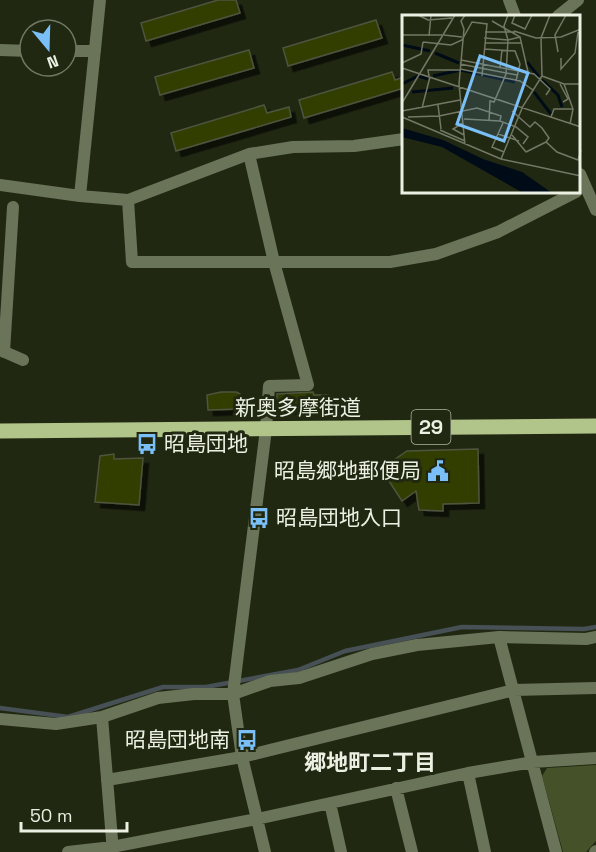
<svg xmlns="http://www.w3.org/2000/svg" width="596" height="852" viewBox="0 0 596 852" font-family="'Space Grotesk','Noto Sans JP',sans-serif">
<style>
.green{fill:#455128}
.lines{fill:none;stroke-linecap:round;stroke-linejoin:round}
.stream{stroke:#465055;stroke-width:4.5}
.building{fill:#303d06;stroke:#4d543d;stroke-width:1.5;filter:url(#shadow)}
.street{stroke:#6a7458;stroke-width:12}
.primary{stroke:#b1c489;stroke-width:15}
.labels{text-anchor:middle;stroke-width:6;stroke-linejoin:round;paint-order:stroke}
.shield{fill:#212812;stroke:#aeb4a4;stroke-width:1.5}
.shield-label{font-size:20px;font-weight:bold;fill:#ebf0e2}
.street-label{font-size:21px;fill:#ebf0e2;stroke:#212812}
.poi-label{font-size:21px;fill:#ebf0e2;stroke:#212812;text-anchor:start}
.neighbourhood-label{font-size:22px;font-weight:bold;fill:#ebf0e2;stroke:#212812}
.inset-river{fill:none;stroke:#000b18;stroke-width:3}
.inset-road{fill:none;stroke:#727865;stroke-width:1.5}
.view{fill:#7abff8;fill-opacity:0.15;stroke:#7abff8;stroke-width:3}
.inset-edge{fill:none;stroke:#ebf0e2;stroke-width:3}
</style>
<defs>
<filter id="shadow"><feDropShadow dx="5.5" dy="5.5" stdDeviation="0" flood-color="#0009"/></filter>
</defs>
<rect width="100%" height="100%" fill="#212812"/>
<!-- green -->
<path class="green" d="M596 765V841L586 852H563L542 776 547 768Z"/>
<g class="lines">
<!-- stream -->
<path class="stream" d="M0 708 68 717 163 687H206L298 670 345 651 462 627 584 629 596 627"/>
</g>
<!-- building -->
<path class="building" d="M218 0H236L240 13 146 41 141 23Z
M376 20 382 38 288 66 283 48Z
M249 50 254 68 160 95 155 77Z
M392 72 395 80 404 77V88L304 118 299 100Z
M264 105 267 113 289 107 291 117 176 151 171 133Z
M221 392H236L240 394 241 409 208 410 207 395Z
M313 392 314 395H329L332 407 276 409 277 394Z
M478 449 479 503 443 504V511L419 510 416 491 402 501 381 469 407 451Z
M114 454V459L143 458 139 505 95 502 100 456Z"/>
<g class="lines">
<!-- street -->
<path class="street" d="M509 0 515 16
M558 16 578 0
M0 50 30 51
M66 51H95
M249 154 274 262 308 385 269 386 266 429 233 694 242 757 265 852
M580 174 596 210
M0 185 80 196 128 200 249 154 293 147 354 146 404 139
M80 196 100 0
M128 200 132 262H390L436 254 498 232 576 192
M0 350 23 360
M4 352 13 207
M499 637 556 852
M102 717 113 852
M0 719 56 724 102 717 158 698 194 694H233L270 681 299 678 372 654 417 645 499 637 586 639 596 637
M468 773 485 852
M107 780 242 757 514 690 596 688
M396 788 412 852
M330 803 341 852
M68 852 112 847 257 819 468 773 533 762 596 758
M595 852 596 851"/>
<!-- primary -->
<path class="primary" d="M0 431 596 426"/>
</g>
<!-- icons -->
<defs>
<symbol id="bus-bare" viewBox="-9 -9 18 18"><path d="M-5-6H5V4H4V6H2V4H-2V6H-4V4H-5ZM-3.5-4V0h7V-4ZM-3.5 1.2v1.5H-2V1.2ZM2 1.2v1.5H3.5V1.2Z" fill="#7abff8" stroke="#212812" stroke-width="2.5" paint-order="stroke"/></symbol>
<symbol id="civic-bare" viewBox="-9 -9 18 18"><path d="M-.6-6.5H3V-4.5H.6V-3L4-1V1h2V6H-6V1h2V-1L-.6-3ZM-1.2 2.5V6h2.4V2.5Z" fill="#7abff8" stroke="#212812" stroke-width="2.5" paint-order="stroke"/></symbol>
</defs>
<g fill-rule="evenodd">
<use href="#bus-bare" x="132" y="429" width="30" height="30"/>
<use href="#civic-bare" x="423" y="456" width="30" height="30"/>
<use href="#bus-bare" x="244" y="503" width="30" height="30"/>
<use href="#bus-bare" x="232" y="725" width="30" height="30"/>
</g>
<g class="labels">
<!-- shield labels -->
<rect class="shield" x="411.5" y="410" width="39" height="34" rx="4.5"/>
<g class="shield-label">
<text x="431" y="434">29</text>
</g>
<!-- street labels -->
<g class="street-label">
<text x="298" y="415">新奥多摩街道</text>
</g>
<!-- poi labels -->
<g class="poi-label">
<text x="164" y="451">昭島団地</text>
<text x="421" y="478" text-anchor="end">昭島郷地郵便局</text>
<text x="276" y="525">昭島団地入口</text>
<text x="230" y="747" text-anchor="end">昭島団地南</text>
</g>
<!-- neighbourhood labels -->
<g class="neighbourhood-label">
<text x="370" y="770">郷地町二丁目</text>
</g>
</g>
<!-- overview -->
<g transform="translate(402 15)">
<rect width="178" height="178" fill="#212812"/>
<path d="M0 113 41 125 81 144 120 157 150 178H121L40 132 0 122Z" fill="#000b18"/>
<path class="inset-river" d="M0 30 28 36M33 38 57 48M125 47 137 62M31 61 59 55 113 67M140 65 156 80 160 92M0 69 16 61 26 64M10 77 51 73M132 77 149 99"/>
<path class="inset-road" d="M16 0 26 5 50 3M113 0 110 8 123 14 130 0M90 6 118 22 126 57M112 16 134 23 159 22 179 14M83 17H113M0 20H40M42 20 60 22M27 21 29 0M82 23 106 25 118 22M21 27 49 30 60 25 70 7 85 9 80 61M83 28H120M82 34 113 36 118 49 114 66M156 37 153 20 164 0M159 43V54L173 38 176 17M59 45 132 59 148 74 144 80M0 48 19 39 21 27M58 49 115 60M0 53 179 112M98 53 100 35M58 54 118 66 131 75M27 61 26 55H58M140 61 162 69M158 69 166 84 161 87M0 88 53 0M36 90 39 114M20 93 28 62M0 96 58 85M110 96 128 112 133 107 140 113 147 123 144 127M0 102 99 144 179 161M6 102 37 101 75 93 99 101 98 106M149 102 152 94H171M62 104 98 106 114 112 126 122 121 129M87 106 88 86 92 87 104 59 106 25 102 11 106 0M61 108 51 114 62 120M101 108 90 132 102 137M168 109 171 94 162 69H179M38 115 63 126M96 119 117 126M110 120 124 137M63 130 57 69 62 14 59 6 63 0M124 137 144 127 155 137 176 145 179 135M99 144 121 91 140 61 139 23 148 0"/>
<path class="view" d="M78 41 126 58 102 126 55 109Z"/>
<rect width="178" height="178" class="inset-edge"/>
</g>
<!-- north arrow -->
<g transform="translate(48 48) rotate(161)"><circle r="28" fill="#212812" stroke="#727865" stroke-width="1.5"/>
<path d="M0-4.5L10 22L0 15L-10 22Z" fill="#7abff8"/>
<text y="-9" font-size="16" font-weight="bold" text-anchor="middle" fill="#ebf0e2">N</text>
</g>
<!-- scale -->
<path d="M21 822v9h106v-9" fill="none" stroke="#ebf0e2" stroke-width="3"/>
<text x="30" y="822" font-size="18" fill="#ebf0e2" stroke="#212812" stroke-width="4.5" paint-order="stroke">50 m</text>
</svg>
